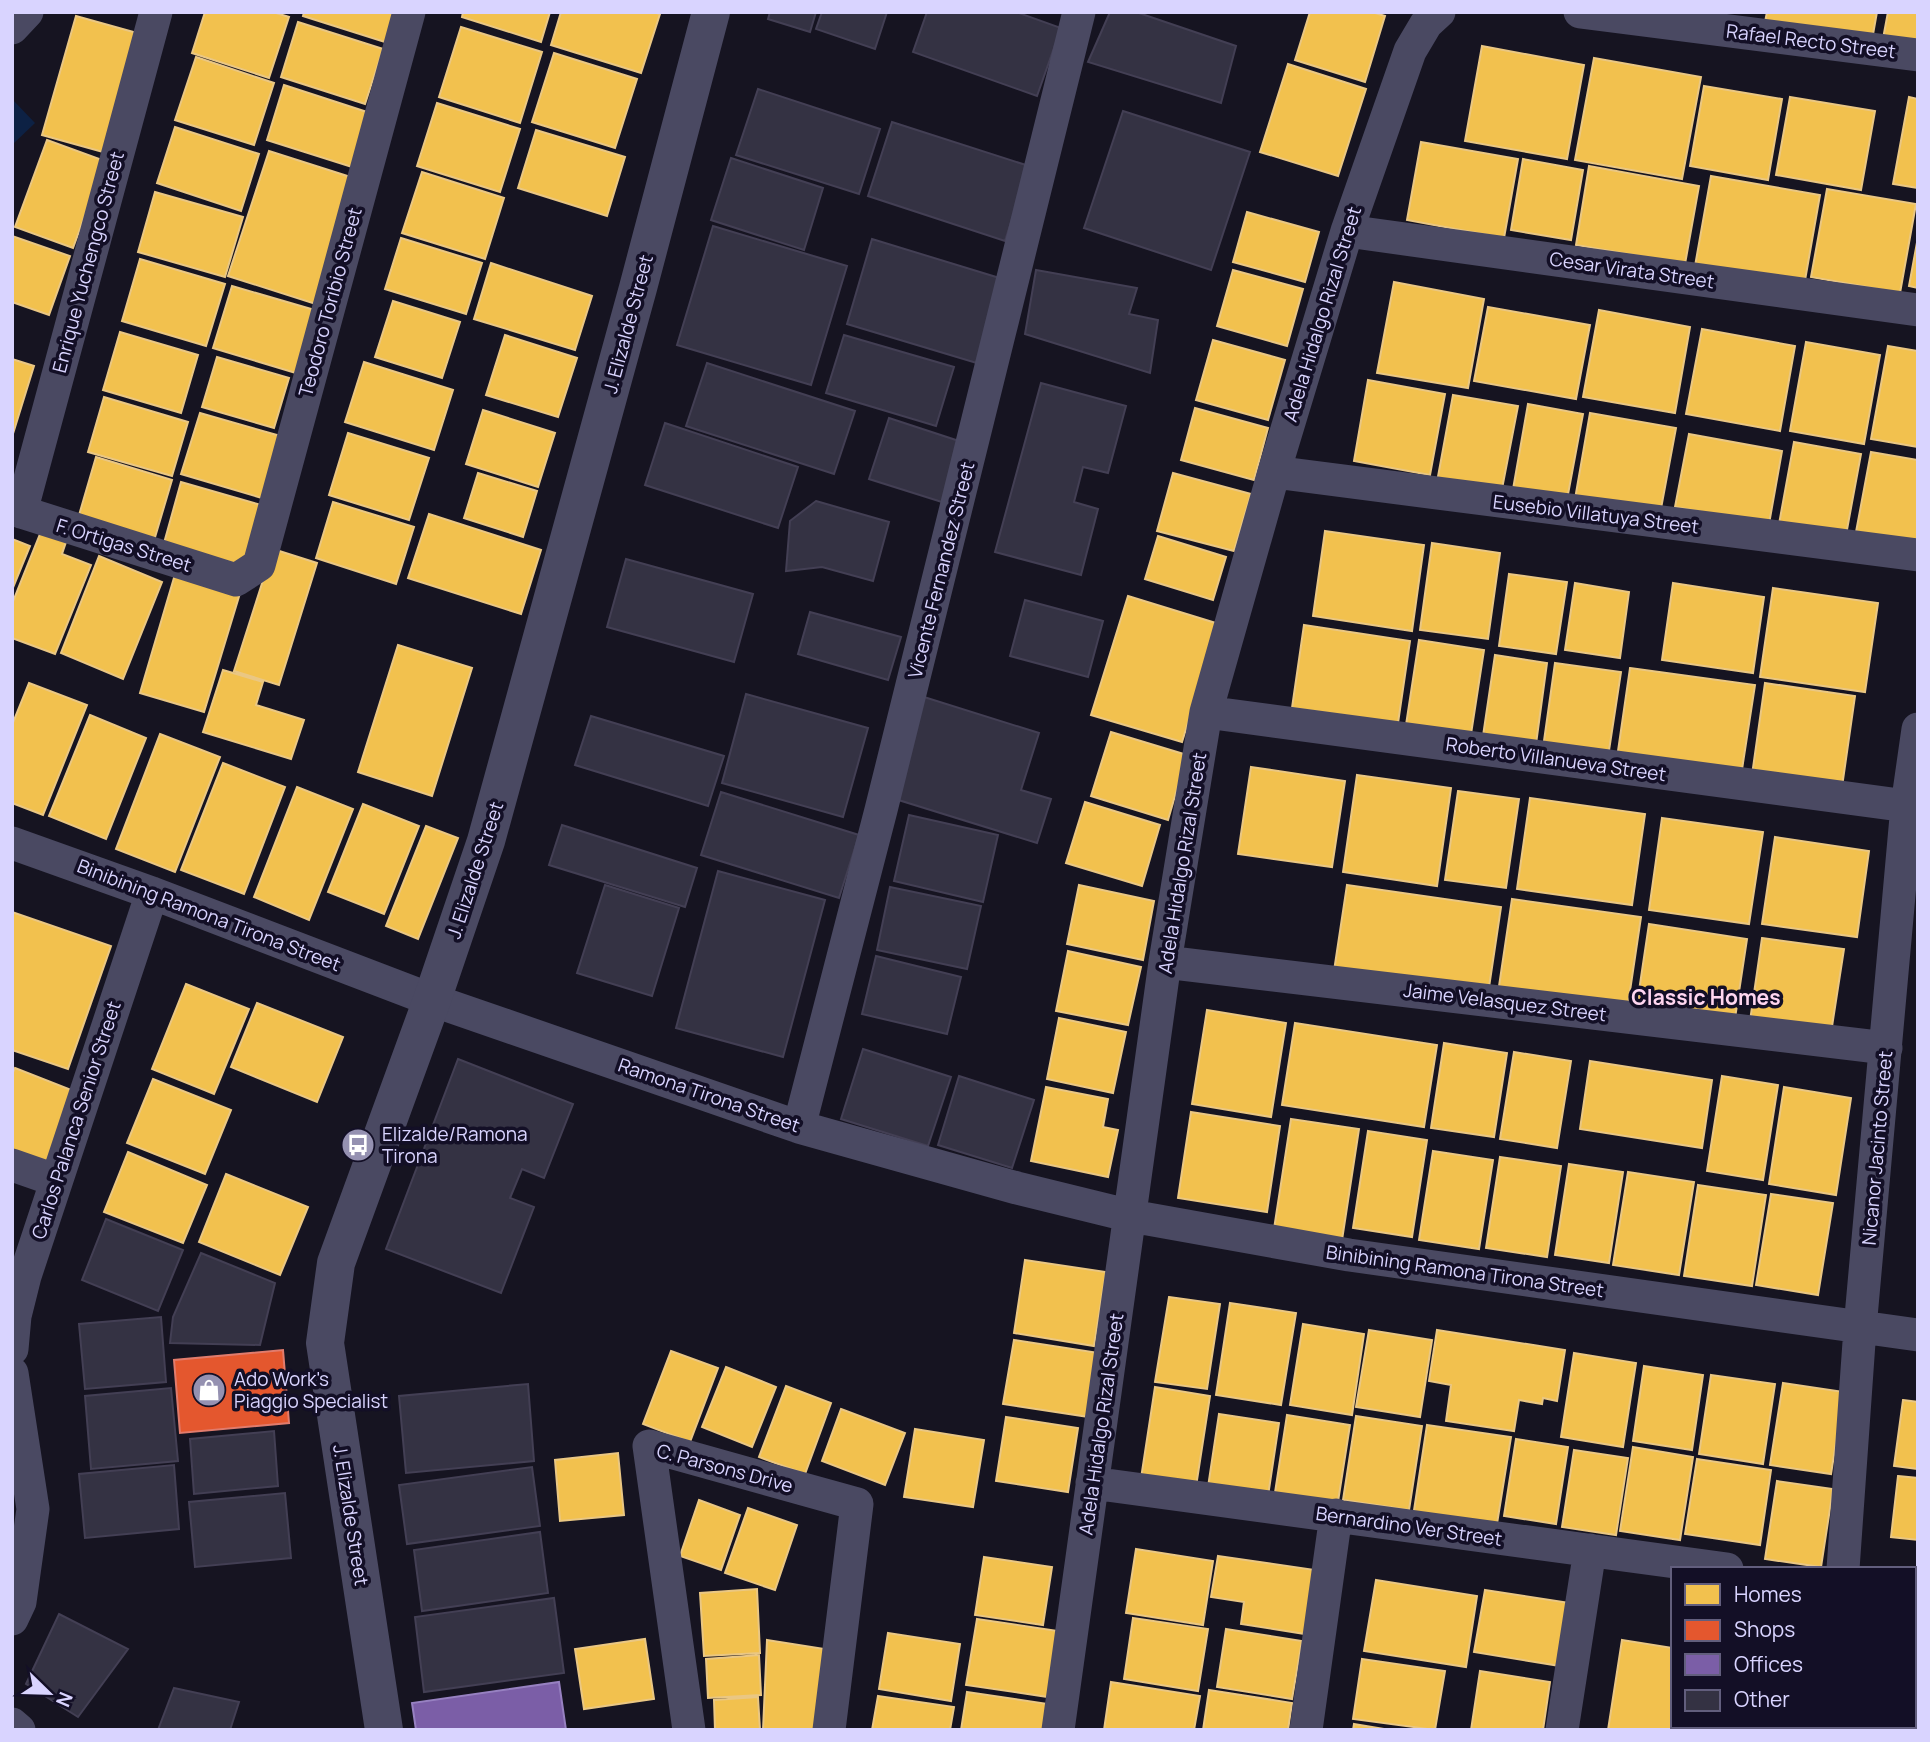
<svg xmlns="http://www.w3.org/2000/svg" width="1930" height="1742" viewBox="0 0 1930 1742" font-family="Manrope,sans-serif">
<style>
.water{fill:#0d2144}
.homes{fill:#f2c14e;stroke:#eac783;stroke-width:2}
.shops{fill:#e4572e;stroke:#e17c6d;stroke-width:2}
.offices{fill:#7b5ea7;stroke:#9781c1;stroke-width:2}
.building{fill:#343243;stroke:#433f54;stroke-width:2}
.lines{fill:none;stroke-linecap:round;stroke-linejoin:round}
.minor{stroke:#4a4962;stroke-width:33}
.tertiary{stroke:#4a4962;stroke-width:38}
.labels{text-anchor:middle;stroke-width:7;stroke-linejoin:round;paint-order:stroke}
.street-label{font-size:19px;fill:#d9d4ff;stroke:#130f26}
.poi-label{font-size:19px;fill:#d9d4ff;stroke:#130f26;text-anchor:start}
.neighbourhood-label{font-size:21px;font-weight:bold;fill:#ffd6f0;stroke:#130f26}
</style>
<rect width="100%" height="100%" fill="#161421"/>
<!-- water -->
<path class="water" d="M12 99 35 123 12 145Z"/>
<!-- homes -->
<path class="homes" d="M205 12H273L289 17 269 78 192 53Z
M304 12H398L388 43 303 16Z
M463 12H550L541 42 462 17Z
M561 12H653L660 14 641 73 551 45Z
M1310 12H1372L1385 16 1365 82 1295 60Z
M1767 12H1877L1872 40 1765 22Z
M1888 12H1918V50L1882 44Z
M76 16 137 33 103 152 42 135Z
M298 22 383 49 365 104 281 77Z
M461 27 542 52 520 123 439 97Z
M1482 46 1584 65 1567 159 1465 141Z
M554 53 637 79 615 148 532 122Z
M196 57 274 83 254 145 175 120Z
M1594 58 1701 77 1682 179 1575 160Z
M1288 64 1366 89 1338 176 1260 152Z
M284 85 370 113 352 167 267 140Z
M1704 86 1782 99 1768 180 1690 166Z
M1790 97 1875 111 1861 190 1776 175Z
M1909 97 1918 99V188L1893 184Z
M437 103 520 129 500 192 417 166Z
M175 127 259 154 241 211 157 183Z
M536 130 625 157 607 216 518 188Z
M47 140 105 161 73 248 15 227Z
M1421 142 1518 159 1504 238 1407 220Z
M269 151 363 181 322 306 228 276Z
M1523 159 1583 170 1571 240 1511 230Z
M1589 166 1699 186 1685 264 1576 245Z
M422 172 504 198 485 259 402 233Z
M1711 176 1820 195 1804 286 1695 266Z
M1827 189 1916 204 1900 293 1811 277Z
M155 192 243 217 225 277 138 252Z
M1247 212 1319 232 1305 282 1233 262Z
M12 236 70 256 49 315 12 302Z
M1918 237V288L1909 286Z
M401 238 482 263 466 314 385 289Z
M140 259 225 284 206 346 122 321Z
M491 263 592 296 575 350 474 319Z
M1233 270 1303 289 1287 346 1217 326Z
M1394 282 1484 299 1468 388 1377 373Z
M232 286 318 311 299 374 213 348Z
M393 301 460 322 442 378 375 357Z
M1488 307 1590 325 1576 399 1474 381Z
M1599 310 1690 327 1675 413 1583 397Z
M1702 329 1795 346 1780 431 1686 414Z
M120 332 198 355 181 413 103 390Z
M505 335 577 358 558 417 486 395Z
M1213 340 1285 360 1268 420 1196 400Z
M1806 342 1880 355 1864 444 1790 431Z
M1888 346 1918 351V447L1871 439Z
M217 357 289 378 274 428 202 407Z
M12 359 34 366 12 437Z
M364 362 453 390 434 450 345 422Z
M1368 380 1445 394 1430 475 1354 461Z
M1453 395 1518 406 1501 494 1437 482Z
M104 397 188 422 172 476 88 452Z
M1528 404 1583 414 1566 505 1512 495Z
M1195 408 1268 428 1254 480 1181 460Z
M483 410 555 433 538 487 466 464Z
M200 413 284 437 265 499 181 474Z
M1590 413 1676 428 1660 514 1575 499Z
M348 433 429 458 409 520 329 495Z
M1689 434 1782 451 1769 524 1675 507Z
M1794 442 1861 454 1846 535 1779 524Z
M1871 452 1918 460V543L1856 532Z
M96 457 172 480 153 544 77 522Z
M478 473 537 491 523 537 464 518Z
M1173 473 1251 494 1234 551 1157 531Z
M181 482 268 507 249 568 164 543Z
M333 502 414 527 396 584 316 558Z
M429 514 541 550 521 614 408 578Z
M42 529 67 539 62 554 91 565 55 654 12 638V604Z
M1325 531 1424 545 1412 631 1313 616Z
M1158 536 1226 557 1213 600 1145 579Z
M12 539 30 546 12 590Z
M1432 543 1500 553 1488 639 1420 630Z
M273 549 317 563 279 685 234 671Z
M99 556 162 582 123 679 61 653Z
M176 571 241 590 204 712 140 693Z
M1509 574 1567 582 1556 654 1499 646Z
M1575 583 1629 592 1620 658 1565 650Z
M1673 583 1764 597 1753 673 1662 660Z
M1773 588 1878 603 1865 692 1760 677Z
M1128 596 1219 624 1182 742 1091 715Z
M1304 625 1410 641 1398 723 1292 708Z
M1419 640 1484 650 1471 734 1406 725Z
M398 645 472 668 432 796 358 772Z
M1495 655 1547 663 1536 744 1483 736Z
M1555 663 1621 672 1608 757 1543 748Z
M1630 668 1755 685 1741 776 1617 758Z
M223 670 263 682 256 705 304 720 291 759 203 732Z
M29 683 87 705 43 815 12 803V725Z
M1765 683 1855 696 1842 787 1752 775Z
M90 715 146 738 106 839 49 816Z
M1111 732 1187 755 1168 820 1091 796Z
M160 734 220 757 175 872 116 849Z
M223 763 285 787 244 894 181 870Z
M1251 767 1345 781 1332 867 1238 854Z
M1357 775 1451 788 1437 886 1343 872Z
M297 787 353 809 309 920 254 897Z
M1458 791 1519 799 1506 888 1445 880Z
M1530 798 1645 814 1632 905 1517 889Z
M1085 802 1160 825 1142 886 1066 863Z
M363 804 419 826 384 914 328 892Z
M1662 818 1763 832 1749 924 1649 910Z
M426 826 458 838 418 939 386 926Z
M1775 837 1869 851 1857 937 1762 924Z
M1079 885 1154 901 1143 960 1067 944Z
M1347 885 1501 907 1488 994 1334 971Z
M1512 899 1641 917 1627 1011 1498 993Z
M12 912 111 946 68 1069 12 1050Z
M1649 924 1747 939 1734 1025 1636 1011Z
M1762 938 1844 949 1831 1033 1750 1021Z
M1068 951 1141 967 1128 1025 1056 1011Z
M186 984 249 1009 214 1094 152 1069Z
M257 1003 343 1037 317 1102 231 1067Z
M1207 1010 1286 1023 1271 1117 1192 1104Z
M1059 1018 1126 1032 1113 1093 1047 1079Z
M1295 1023 1437 1045 1424 1127 1282 1105Z
M1444 1043 1507 1053 1494 1137 1431 1128Z
M1514 1052 1571 1061 1557 1148 1500 1139Z
M1590 1061 1712 1080 1702 1148 1580 1129Z
M15 1068 79 1093 49 1169 12 1154V1074Z
M1722 1076 1778 1085 1763 1180 1707 1171Z
M153 1079 231 1110 205 1174 127 1143Z
M1046 1087 1108 1099 1103 1127 1118 1130 1108 1177 1031 1161Z
M1784 1087 1851 1098 1836 1195 1769 1184Z
M1191 1112 1280 1126 1267 1212 1178 1198Z
M1291 1119 1359 1129 1342 1240 1274 1229Z
M1368 1131 1427 1140 1412 1237 1353 1228Z
M1433 1151 1493 1160 1479 1249 1419 1240Z
M128 1152 207 1185 183 1243 104 1212Z
M1500 1157 1561 1166 1547 1257 1486 1248Z
M1569 1164 1623 1172 1609 1263 1555 1255Z
M1628 1172 1694 1182 1679 1275 1613 1265Z
M226 1174 308 1207 280 1275 199 1242Z
M1698 1185 1766 1195 1752 1286 1684 1276Z
M1771 1194 1833 1203 1818 1295 1756 1285Z
M1025 1260 1106 1272 1094 1346 1014 1333Z
M1169 1297 1220 1304 1207 1389 1155 1382Z
M1230 1303 1296 1313 1281 1405 1216 1395Z
M1303 1324 1364 1334 1352 1415 1290 1405Z
M1369 1330 1432 1340 1420 1417 1356 1407Z
M1437 1330 1565 1350 1557 1401 1543 1398 1542 1404 1519 1400 1514 1431 1446 1421 1451 1385 1429 1381Z
M1014 1340 1099 1353 1089 1417 1003 1404Z
M671 1351 718 1368 690 1442 643 1424Z
M1574 1353 1636 1363 1623 1447 1561 1437Z
M1644 1366 1703 1375 1692 1450 1633 1441Z
M726 1367 776 1387 752 1447 702 1427Z
M1711 1375 1775 1384 1763 1464 1699 1454Z
M1783 1383 1844 1392 1831 1474 1770 1465Z
M786 1386 831 1403 805 1474 759 1457Z
M1155 1387 1210 1396 1195 1493 1140 1485Z
M1903 1400 1918 1402V1469L1894 1466Z
M841 1409 905 1433 885 1485 822 1461Z
M1219 1414 1279 1423 1268 1496 1208 1487Z
M1287 1415 1350 1425 1337 1508 1274 1499Z
M1356 1416 1422 1426 1409 1510 1343 1500Z
M1006 1417 1078 1428 1068 1492 996 1481Z
M1427 1425 1511 1437 1496 1530 1413 1517Z
M915 1429 984 1440 973 1507 904 1497Z
M1516 1439 1568 1447 1556 1524 1504 1516Z
M1633 1447 1693 1457 1680 1540 1620 1531Z
M1574 1450 1628 1458 1616 1535 1562 1527Z
M618 1453 624 1515 560 1521 555 1460Z
M1697 1459 1771 1470 1760 1545 1685 1534Z
M1898 1476 1918 1478V1540L1891 1537Z
M1777 1481 1833 1489 1821 1567 1765 1559Z
M699 1500 740 1515 721 1570 680 1556Z
M748 1508 797 1525 775 1590 725 1573Z
M1136 1549 1213 1561 1203 1625 1126 1613Z
M1218 1556 1315 1570 1305 1634 1241 1624 1244 1602 1211 1597Z
M984 1557 1052 1567 1043 1625 975 1615Z
M1376 1580 1477 1596 1466 1667 1364 1651Z
M757 1589 760 1653 704 1656 700 1593Z
M1485 1590 1570 1603 1560 1666 1474 1652Z
M1914 1613 1918 1614V1683H1914Z
M1133 1618 1208 1629 1198 1691 1124 1679Z
M977 1619 1058 1631 1048 1697 966 1685Z
M1226 1629 1302 1641 1292 1699 1217 1687Z
M888 1633 960 1644 951 1701 879 1689Z
M645 1639 654 1699 584 1709 575 1649Z
M767 1640 831 1650 817 1730H763Z
M1622 1640 1673 1648V1726H1679L1678 1730H1608Z
M759 1655 761 1695 708 1698 706 1659Z
M1362 1659 1445 1671 1435 1730 1353 1719Z
M1480 1671 1550 1682 1543 1730H1471Z
M1111 1682 1200 1696 1194 1730H1104Z
M1914 1687H1918V1730H1881L1882 1726H1914Z
M1209 1690 1292 1703 1288 1730H1203Z
M967 1692 1048 1704 1044 1730H961Z
M878 1696 954 1707 950 1730H872Z
M758 1697 760 1730H715L714 1700Z
M1354 1724 1390 1730H1353Z"/>
<!-- shops -->
<path class="shops" d="M283 1350 289 1423 180 1433 174 1360Z"/>
<!-- offices -->
<path class="offices" d="M559 1682 566 1730H416L412 1703Z"/>
<!-- building -->
<path class="building" d="M770 12H816L810 32 768 19Z
M822 12H887L875 49 816 29Z
M927 12H1016L1061 28 1037 96 913 52Z
M1110 12H1136L1236 46 1221 103 1088 62Z
M758 89 880 129 859 194 736 155Z
M1123 111 1250 152 1211 270 1084 228Z
M892 122 1029 166 1005 241 868 196Z
M731 158 823 188 804 250 711 220Z
M713 226 847 266 811 385 677 345Z
M872 239 1006 280 980 364 847 324Z
M1036 270 1137 288 1129 314 1158 320 1150 373 1025 334Z
M844 335 954 367 936 426 826 393Z
M707 363 855 411 834 474 686 426Z
M1041 383 1126 406 1108 473 1083 467 1074 502 1098 509 1081 575 995 552Z
M889 418 965 443 945 503 869 479Z
M665 423 798 467 778 528 645 485Z
M816 501 889 522 873 581 822 567 786 571 790 521Z
M626 559 753 594 734 662 607 627Z
M1025 600 1103 621 1088 677 1010 656Z
M810 612 901 637 888 680 798 654Z
M746 694 868 728 843 817 722 783Z
M924 697 1039 733 1021 790 1051 799 1037 843 892 798Z
M591 716 724 756 708 806 575 765Z
M721 792 859 835 839 898 701 855Z
M909 815 998 835 983 902 894 881Z
M562 825 697 868 685 907 549 865Z
M718 871 825 900 783 1057 676 1028Z
M605 885 679 908 652 996 577 973Z
M890 887 981 906 967 969 877 950Z
M876 956 961 977 947 1034 862 1014Z
M863 1049 951 1077 928 1146 841 1119Z
M458 1059 573 1104 544 1178 522 1169 510 1198 534 1207 501 1293 386 1249Z
M959 1076 1034 1100 1012 1168 938 1145Z
M106 1219 183 1250 158 1311 82 1280Z
M201 1253 275 1283 260 1345 170 1343 173 1317Z
M161 1317 166 1382 85 1389 79 1324Z
M528 1384 534 1461 406 1473 399 1396Z
M171 1388 178 1461 91 1469 85 1396Z
M274 1431 278 1486 194 1494 190 1439Z
M174 1465 179 1529 85 1538 79 1474Z
M532 1467 540 1526 407 1544 399 1485Z
M285 1493 291 1558 195 1567 189 1502Z
M540 1532 548 1593 422 1611 414 1550Z
M554 1598 564 1673 424 1692 415 1617Z
M59 1614 128 1649 78 1717 26 1684Z
M174 1688 239 1702 230 1730H158Z"/>
<g class="lines">
<!-- minor -->
<path class="minor" d="M1580 12 1918 55
M12 28 27 12
M1347 231 1918 310
M1274 472 1918 555
M12 509 236 580 259 565 409 12
M21 512 156 12
M1206 712 1907 806
M12 843 152 893 432 1000 799 1127 1017 1188 1131 1216 1349 1255 1918 1335
M1165 962 1886 1048
M799 1127 881 810 1079 12
M12 1165 55 1180
M12 1349 15 1316 25 1276 152 893
M12 1373 33 1509 20 1602 12 1619
M1092 1483 1727 1569
M1843 1569 1860 1328 1907 806 1918 729
M12 1724 19 1730
M689 1730 649 1446 857 1504 829 1730
M1058 1730 1165 962 1206 712 1274 472 1347 231 1410 51 1426 24 1439 12
M1306 1730 1336 1515
M1562 1730 1590 1550
M1834 1730V1726"/>
<!-- tertiary -->
<path class="tertiary" d="M384 1730 325 1343 336 1263 432 1000 486 841 638 288 711 12"/>
</g>
<!-- icons -->
<defs>
<symbol id="bus-disc" viewBox="-11 -11 22 22"><circle r="9.5" fill="#9591b1" stroke="#130f26"/><path d="M-5-6H5V4H4V6H2V4H-2V6H-4V4H-5ZM-3.5-4V0h7V-4ZM-3.5 1.2v1.5H-2V1.2ZM2 1.2v1.5H3.5V1.2Z" fill="#fff"/></symbol>
<symbol id="shop-disc" viewBox="-11 -11 22 22"><circle r="9.5" fill="#9591b1" stroke="#130f26"/><path d="M-5-2.5h2.3a2.7 3.5 0 0 1 5.4 0H5L5.5 6h-11ZM-1.5-2.5h3a1.5 2.3 0 0 0-3 0Z" fill="#fff"/></symbol>
</defs>
<g fill-rule="evenodd">
<use href="#bus-disc" x="339" y="1126" width="38" height="38"/>
<use href="#shop-disc" x="190" y="1371" width="38" height="38"/>
</g>
<g class="labels">
<!-- street labels -->
<g class="street-label">
<text transform="translate(1811 41) rotate(7)" y="7">Rafael Recto Street</text>
<text transform="translate(88 262) rotate(-75)" y="7">Enrique Yuchengco Street</text>
<text transform="translate(1632 270) rotate(8)" y="7">Cesar Virata Street</text>
<text transform="translate(330 302) rotate(-75)" y="7">Teodoro Toribio Street</text>
<text transform="translate(1322 314) rotate(-73)" y="7">Adela Hidalgo Rizal Street</text>
<text transform="translate(628 324) rotate(-75)" y="7">J. Elizalde Street</text>
<text transform="translate(1596 514) rotate(7)" y="7">Eusebio Villatuya Street</text>
<text transform="translate(124 545) rotate(17)" y="7">F. Ortigas Street</text>
<text transform="translate(941 570) rotate(-76)" y="7">Vicente Fernandez Street</text>
<text transform="translate(1556 759) rotate(8)" y="7">Roberto Villanueva Street</text>
<text transform="translate(1182 863) rotate(-81)" y="7">Adela Hidalgo Rizal Street</text>
<text transform="translate(475 870) rotate(-72)" y="7">J. Elizalde Street</text>
<text transform="translate(209 915) rotate(21)" y="7">Binibining Ramona Tirona Street</text>
<text transform="translate(1505 1002) rotate(7)" y="7">Jaime Velasquez Street</text>
<text transform="translate(709 1095) rotate(19)" y="7">Ramona Tirona Street</text>
<text transform="translate(76 1120) rotate(-72)" y="7">Carlos Palanca Senior Street</text>
<text transform="translate(1877 1148) rotate(-85)" y="7">Nicanor Jacinto Street</text>
<text transform="translate(1465 1271) rotate(8)" y="7">Binibining Ramona Tirona Street</text>
<text transform="translate(1101 1424) rotate(-82)" y="7">Adela Hidalgo Rizal Street</text>
<text transform="translate(725 1468) rotate(15)" y="7">C. Parsons Drive</text>
<text transform="translate(351 1515) rotate(81)" y="7">J. Elizalde Street</text>
<text transform="translate(1409 1526) rotate(8)" y="7">Bernardino Ver Street</text>
</g>
<!-- poi labels -->
<g class="poi-label">
<text x="382" y="1141">Elizalde/Ramona<tspan x="382" dy="22">Tirona</tspan></text>
<text x="234" y="1386">Ado Work's<tspan x="234" dy="22">Piaggio Specialist</tspan></text>
</g>
<!-- neighbourhood labels -->
<g class="neighbourhood-label">
<text x="1706" y="1005">Classic Homes</text>
</g>
</g>
<!-- border -->
<rect width="1930" height="1742" fill="none" stroke="#d9d4ff" stroke-width="28"/>
<!-- legend -->
<rect x="1671" y="1567" width="245" height="161" fill="#130f26" stroke="#625e7d" stroke-width="2"/>
<rect x="1685" y="1584" width="35" height="21" fill="#f2c14e" stroke="#625e7d" stroke-width="2"/>
<text x="1734" y="1602" font-size="21" fill="#d9d4ff">Homes</text>
<rect x="1685" y="1620" width="35" height="21" fill="#e4572e" stroke="#625e7d" stroke-width="2"/>
<text x="1734" y="1637" font-size="21" fill="#d9d4ff">Shops</text>
<rect x="1685" y="1654" width="35" height="21" fill="#7b5ea7" stroke="#625e7d" stroke-width="2"/>
<text x="1734" y="1672" font-size="21" fill="#d9d4ff">Offices</text>
<rect x="1685" y="1690" width="35" height="21" fill="#343243" stroke="#625e7d" stroke-width="2"/>
<text x="1734" y="1707" font-size="21" fill="#d9d4ff">Other</text>
<!-- north arrow -->
<g transform="translate(49 1693) rotate(113)" stroke="#130f26" stroke-width="5" paint-order="stroke">
<path d="M0-5L12 26L0 18L-12 26Z" fill="#d9d4ff"/>
<text y="-10" font-size="19" font-weight="bold" text-anchor="middle" fill="#d9d4ff">N</text>
</g>
</svg>
